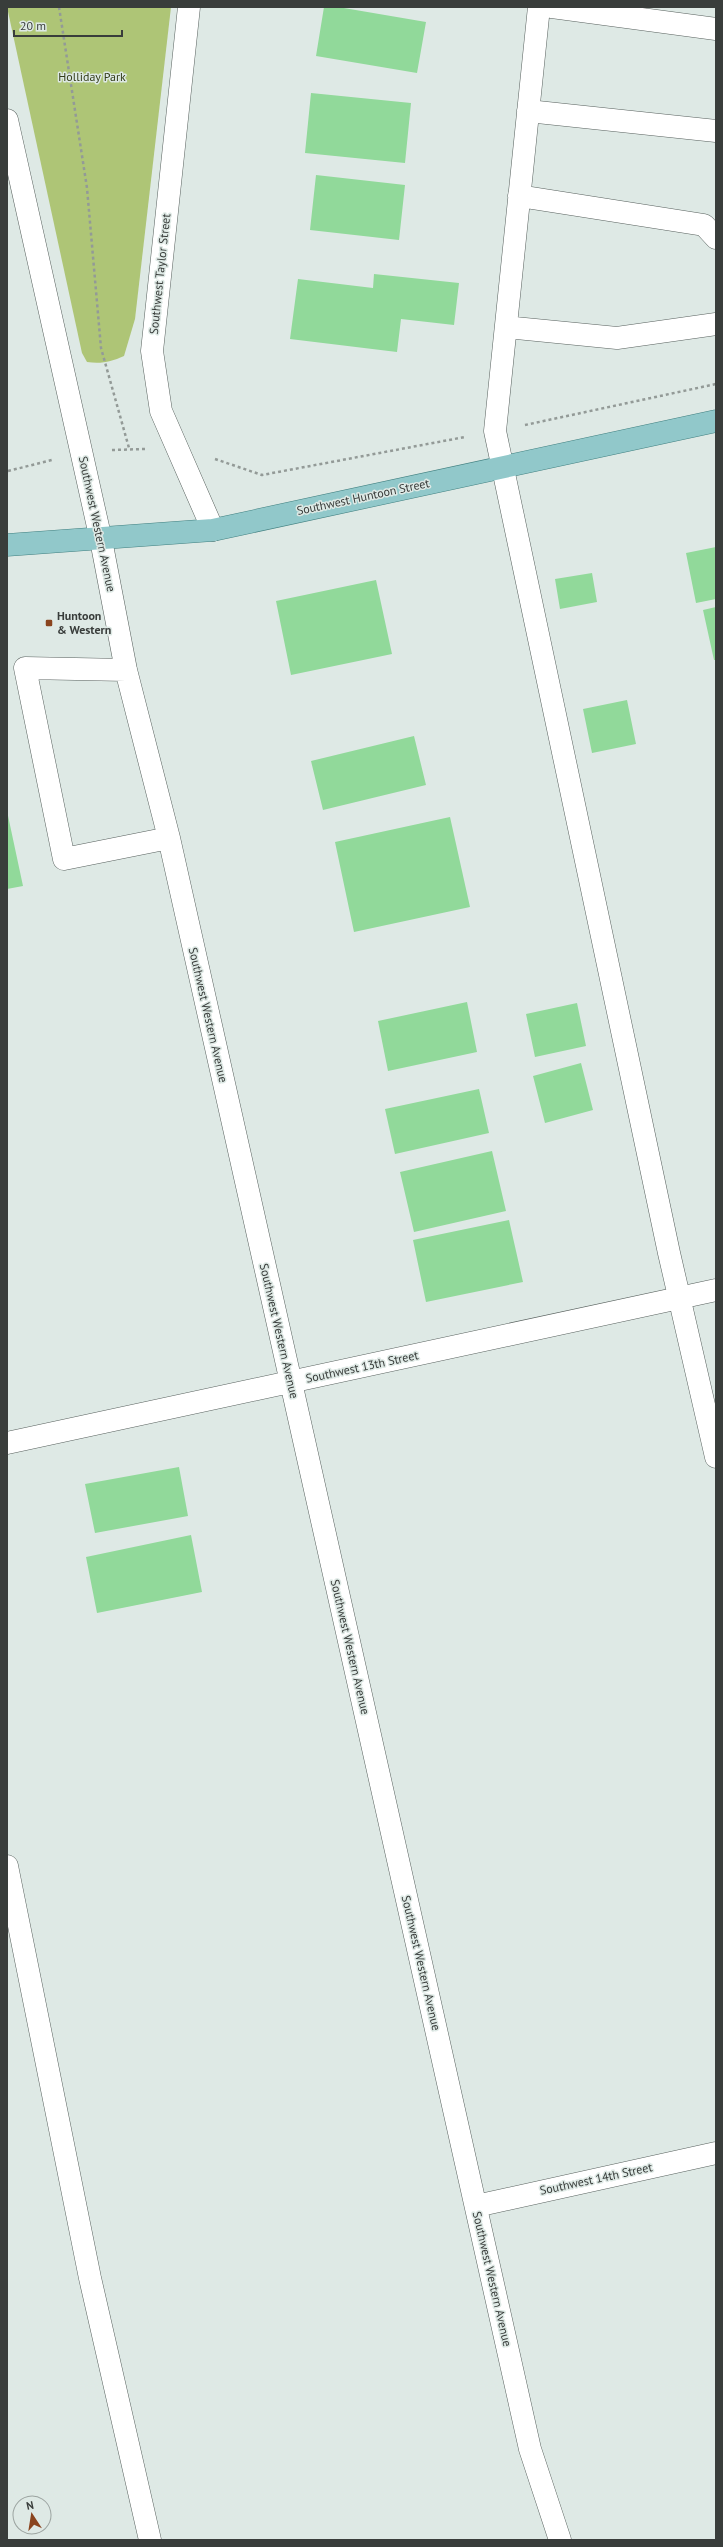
<svg xmlns="http://www.w3.org/2000/svg" width="723" height="2547" viewBox="0 0 723 2547" font-family="'PT Sans',sans-serif">
<style>
.green{fill:#aec576}
.building{fill:#91d99a}
.lines{fill:none;stroke-linecap:round;stroke-linejoin:round}
.minor-casing{stroke:#58615e;stroke-width:23}
.major-casing{stroke:#428081;stroke-width:23}
.path{stroke:#939a97;stroke-width:2.5;stroke-dasharray:3 3;stroke-linecap:butt}
.minor{stroke:#fff;stroke-width:22}
.major{stroke:#91c8ca;stroke-width:22}
.poi-dot{fill:#8a441e;stroke:#dee9e5;stroke-width:1.5}
.labels{text-anchor:middle;stroke-width:3;stroke-linejoin:round;paint-order:stroke}
.park-label{font-size:12px;fill:#323c18;stroke:#dee9e5}
.street-label{font-size:12px;fill:#393d3b;stroke:#dee9e5}
.poi-label{font-size:12px;font-weight:bold;fill:#393d3b;stroke:#dee9e5;text-anchor:start}
</style>
<rect width="100%" height="100%" fill="#dee9e5"/>
<!-- green -->
<path class="green" d="M7 7H171L135 319 124 356C111 362 101 364 87 362L82 353Z"/>
<!-- building -->
<path class="building" d="M324 7H338L426 22 417 73 316 56Z
M311 93 411 103 405 163 305 153Z
M316 175 405 185 399 240 310 230Z
M374 274 459 283 454 325 401 319 397 352 290 339 298 279 373 288Z
M716 547V599L696 603 686 553Z
M592 573 597 602 560 609 555 579Z
M376 580 392 654 291 675 276 601Z
M716 607V660H714L703 610Z
M627 700 636 744 592 753 583 709Z
M414 736 426 785 323 810 311 761Z
M7 811 23 886 7 889Z
M450 817 470 907 354 932 335 842Z
M467 1002 477 1052 388 1071 378 1021Z
M577 1003 586 1046 535 1057 526 1014Z
M581 1063 593 1110 545 1123 533 1076Z
M479 1089 489 1133 395 1154 385 1109Z
M492 1151 506 1211 414 1232 400 1172Z
M509 1220 523 1282 426 1302 413 1240Z
M179 1467 188 1516 95 1533 85 1484Z
M191 1535 202 1592 97 1613 86 1557Z"/>
<g class="lines">
<defs>
<path id="minor" d="M189 7 152 351 161 411 213 530
M539 7 495 431 669 1253 716 1457
M552 7 716 29
M528 111 716 131
M7 120 101 540 126 670 169 838 530 2449 560 2540
M519 196 704 225 716 238
M506 327 617 338 716 324
M126 670 25 668 64 859 169 838
M7 1443 716 1290
M7 1866 90 2278 150 2540
M476 2206 716 2153"/>
<path id="major" d="M7 545 213 530 716 421"/>
</defs>
<!-- minor casing -->
<use href="#minor" class="minor-casing"/>
<!-- major casing -->
<use href="#major" class="major-casing"/>
<!-- path -->
<path class="path" d="M59 7 87 188 101 348 129 448
M525 425 716 384
M112 450 145 449
M215 459 262 475 465 437
M8 471 52 460"/>
<!-- minor -->
<use href="#minor" class="minor"/>
<!-- major -->
<use href="#major" class="major"/>
</g>
<!-- markers -->
<rect class="poi-dot" x="45" y="619" width="8" height="8" rx="2"/>
<g class="labels">
<!-- park labels -->
<g class="park-label">
<text x="92" y="81">Holliday Park</text>
</g>
<!-- street labels -->
<g class="street-label">
<text transform="translate(160 274) rotate(-84)" y="4">Southwest Taylor Street</text>
<text transform="translate(363 497) rotate(-12)" y="4">Southwest Huntoon Street</text>
<text transform="translate(97 524) rotate(78)" y="4">Southwest Western Avenue</text>
<text transform="translate(208 1015) rotate(77)" y="4">Southwest Western Avenue</text>
<text transform="translate(279 1331) rotate(77)" y="4">Southwest Western Avenue</text>
<text transform="translate(362 1367) rotate(-12)" y="4">Southwest 13th Street</text>
<text transform="translate(350 1647) rotate(77)" y="4">Southwest Western Avenue</text>
<text transform="translate(421 1963) rotate(77)" y="4">Southwest Western Avenue</text>
<text transform="translate(596 2179) rotate(-12)" y="4">Southwest 14th Street</text>
<text transform="translate(492 2279) rotate(77)" y="4">Southwest Western Avenue</text>
</g>
<!-- poi labels -->
<g class="poi-label">
<text x="57" y="620">Huntoon<tspan x="57" dy="14">&amp; Western</tspan></text>
</g>
</g>
<!-- border -->
<rect width="723" height="2547" fill="none" stroke="#393d3b" stroke-width="16"/>
<!-- north arrow -->
<g transform="translate(32 2515) rotate(348)"><circle r="19" fill="#dee9e5" stroke="#9ca4a1"/>
<path d="M0-3L7 15L0 10L-7 15Z" fill="#8a441e"/>
<text y="-6" font-size="11" font-weight="bold" text-anchor="middle" fill="#393d3b">N</text>
</g>
<!-- scale -->
<path d="M14 30v6h108v-6" fill="none" stroke="#393d3b" stroke-width="2"/>
<text x="20" y="30" font-size="12" fill="#393d3b" stroke="#dee9e5" stroke-width="3" paint-order="stroke">20 m</text>
</svg>
